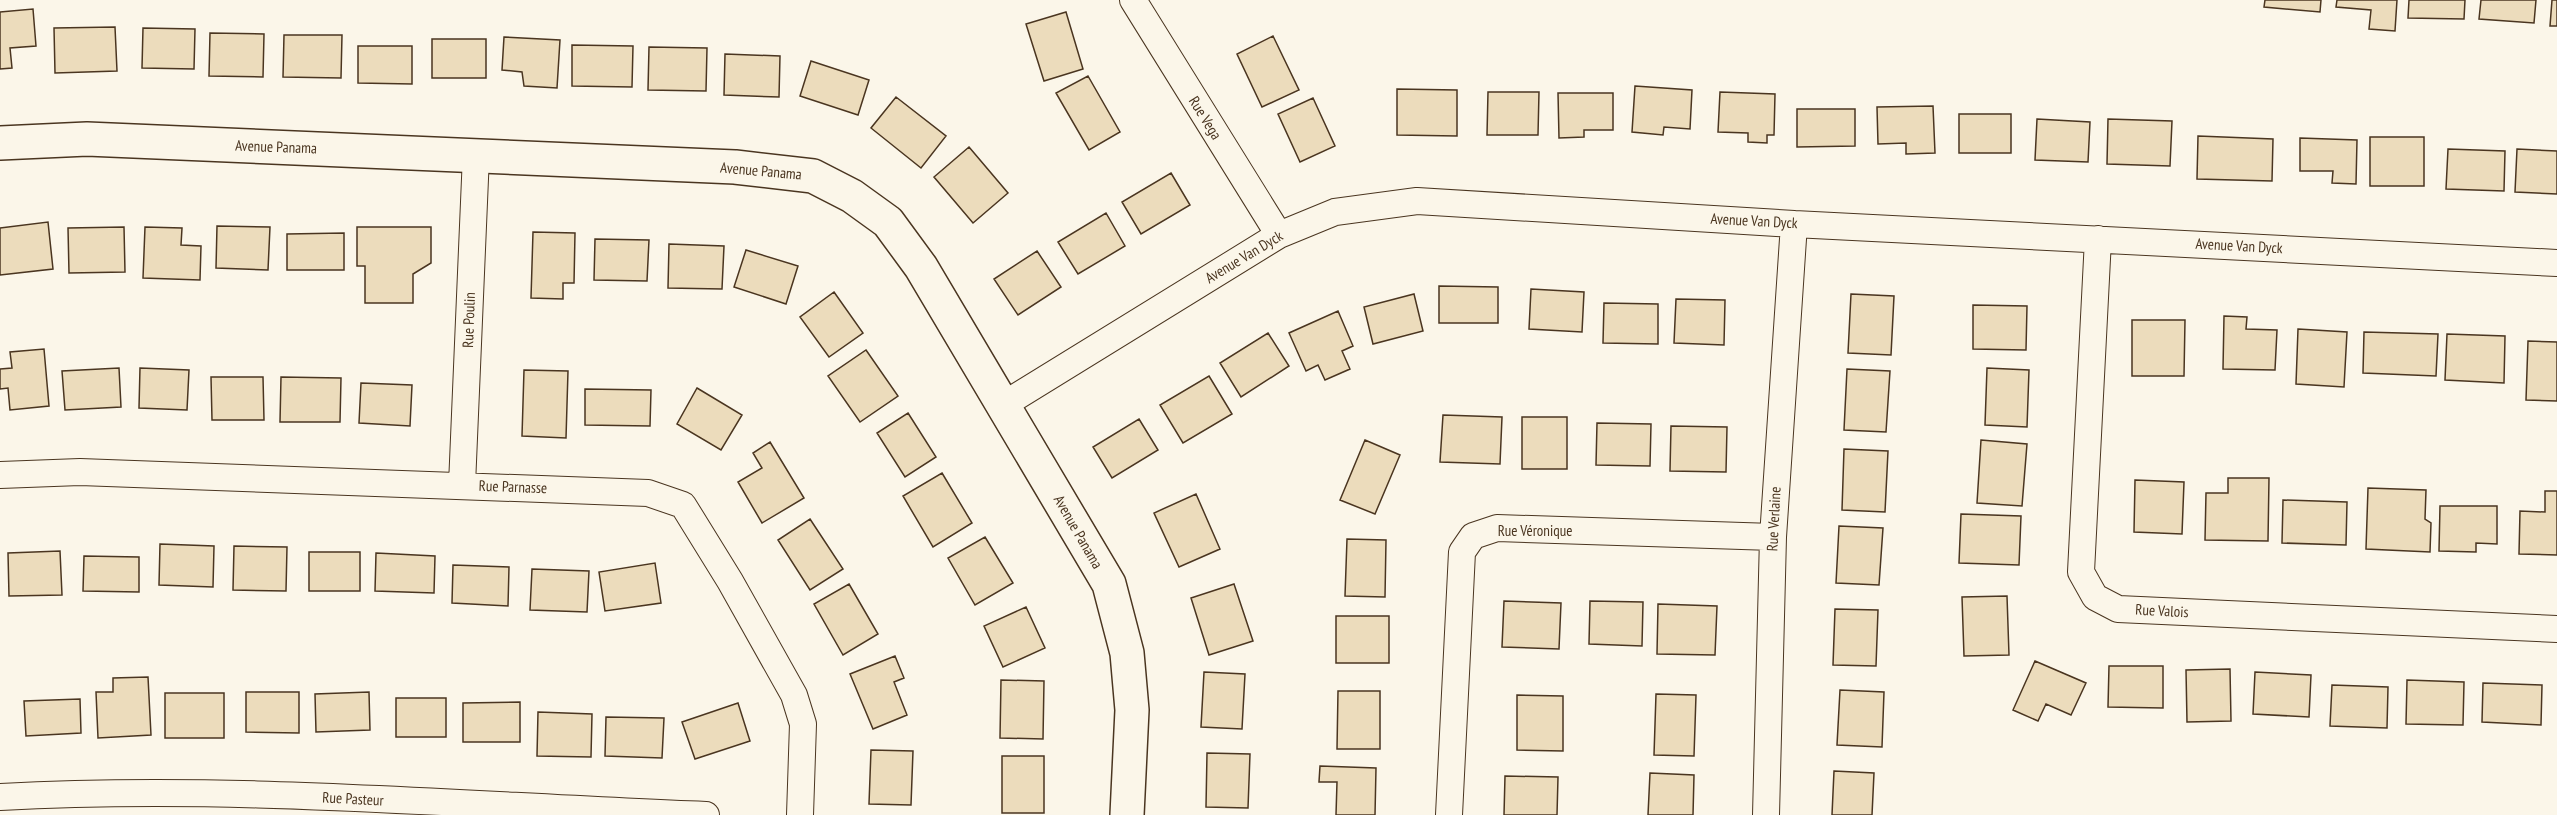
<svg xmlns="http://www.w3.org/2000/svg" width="2557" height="815" viewBox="0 0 2557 815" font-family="'PT Sans Narrow',sans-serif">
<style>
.building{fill:#ecdcbc;stroke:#4a3520;stroke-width:1.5}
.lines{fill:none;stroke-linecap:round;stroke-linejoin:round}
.minor-casing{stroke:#4a3520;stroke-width:28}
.tertiary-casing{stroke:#4a3520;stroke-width:36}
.minor{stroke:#fbf6e9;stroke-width:26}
.tertiary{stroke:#fbf6e9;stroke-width:33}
.labels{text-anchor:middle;stroke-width:4.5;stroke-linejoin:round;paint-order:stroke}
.street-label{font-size:15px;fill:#4a3520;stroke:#fbf6e9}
</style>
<rect width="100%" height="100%" fill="#fbf6e9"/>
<!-- building -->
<path class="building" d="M2265 0H2321L2320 12 2264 7Z
M2337 0H2397L2395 31 2369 29 2371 10 2336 7Z
M2409 0H2465L2464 19 2408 18Z
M2481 0H2536L2534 23 2479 19Z
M2552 0H2557V26H2550Z
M33 9 36 46 10 48 12 68 0 69V12Z
M1066 12 1083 69 1044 81 1026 24Z
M115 27 117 71 55 73 54 28Z
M143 28 195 29 194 69 142 68Z
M210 33 264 34 263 77 209 76Z
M284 35H342L341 78 283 77Z
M1273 36 1299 90 1262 107 1237 54Z
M504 37 560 40 557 88 524 86 522 72 502 70Z
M432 39H486V78H432Z
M572 45 633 46 632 87 572 86Z
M358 46H412V84L358 83Z
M649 47 707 48 706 91 648 90Z
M725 54 780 56 779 97 724 95Z
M811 61 869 80 858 115 800 96Z
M1088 76 1120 132 1089 150 1056 93Z
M1635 86 1692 90 1690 129 1664 127 1663 135 1632 132Z
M1397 89 1457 90V136L1397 135Z
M1488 92H1539L1538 135H1487Z
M1720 92 1775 94 1774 135H1767V143L1748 142V133L1718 132Z
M1558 93H1613V130H1584V137L1559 138Z
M896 97 946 136 921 168 871 128Z
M1313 98 1335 146 1300 162 1278 114Z
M1933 106 1935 153 1906 154V143L1878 144 1877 107Z
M1797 109H1855V146L1797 147Z
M1959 114H2011V153H1959Z
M2037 119 2090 122 2088 162 2035 160Z
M2108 119 2172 121 2170 166 2107 164Z
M2198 136 2273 139 2272 181 2197 179Z
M2370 137H2424V186H2370Z
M2300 138 2357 140 2356 184 2332 183 2333 171H2300Z
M969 147 1008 193 973 223 934 177Z
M2448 149 2505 151 2504 191 2446 189Z
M2517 149 2557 151V194L2515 192Z
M1171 173 1190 205 1141 234 1122 202Z
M1106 213 1125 246 1078 274 1058 242Z
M48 222 53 269 0 275V228Z
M217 226 270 227 268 270 216 268Z
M124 227 125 272 69 273 68 228Z
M145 227 182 228 181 245 201 246 200 280 143 278Z
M357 227H431V263L413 274V303H365V266H357Z
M533 232 575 233 574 283H563V299L531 298Z
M344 233V270H287V234Z
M595 239 649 240 647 281 594 280Z
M669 244 724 246 722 289 668 288Z
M746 250 798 266 786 304 734 287Z
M1037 251 1061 287 1018 315 994 279Z
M1439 286 1498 287V323H1439Z
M1531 289 1584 292 1582 332 1529 329Z
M834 292 863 333 829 357 800 317Z
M1414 294 1423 331 1373 344 1364 307Z
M1851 294 1894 296 1891 355 1848 353Z
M1676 299 1725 300 1724 345 1674 343Z
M1604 303 1658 304V344L1603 343Z
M1973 305 2027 306 2026 350 1973 349Z
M1338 311 1353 346 1342 351 1350 369 1325 380 1318 365 1306 371 1289 333Z
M2224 316 2247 317 2246 329 2277 330 2275 370 2223 369Z
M2132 320H2185L2184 376H2132Z
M2298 329 2347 332 2344 387 2296 384Z
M2364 332 2438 334 2436 376 2363 373Z
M1268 333 1289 366 1241 397 1220 363Z
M2447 334 2505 336 2504 383 2445 380Z
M2528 341 2557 342V401L2526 400Z
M44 349 49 406 10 410 8 388 0 389V369L12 368 10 352Z
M866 350 898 396 860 422 828 376Z
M119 368 121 407 65 410 62 371Z
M140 368 189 370 187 410 139 408Z
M1987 368 2029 370 2027 427 1985 425Z
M1847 369 1890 371 1886 432 1844 430Z
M524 370 568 371 566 438 522 436Z
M1209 376 1232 414 1183 443 1160 405Z
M211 377H263L264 420H212Z
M281 377 341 378 340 422H280Z
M361 383 412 385 410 426 359 423Z
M697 388 742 415 721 450 677 424Z
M585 389 651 390 650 426 585 425Z
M908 413 936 457 905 477 877 433Z
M1443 415 1502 417 1500 464 1440 462Z
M1522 417H1567V469H1522Z
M1139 419 1158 450 1112 478 1093 447Z
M1597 423 1651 424 1650 466 1596 465Z
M1671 426 1727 427 1726 472 1670 471Z
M1365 440 1400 455 1375 514 1340 500Z
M1981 440 2027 444 2022 506 1977 503Z
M770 442 804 498 762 523 738 482 762 468 753 453Z
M1844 449 1888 451 1885 512 1842 510Z
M942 473 972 523 933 547 903 496Z
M2228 478H2269L2268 541 2205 540 2206 493H2228Z
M2135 480 2184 482 2182 534 2134 532Z
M2368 488 2426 490 2425 519 2431 523 2430 552 2366 549Z
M2545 491H2557V555L2519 554 2520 511 2545 512Z
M1196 494 1220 549 1179 567 1154 513Z
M2283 500 2347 502 2346 545 2282 543Z
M2440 506H2497V544L2476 543V552L2439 551Z
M1961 514 2021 516 2019 565 1959 563Z
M810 519 843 569 810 590 778 540Z
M1839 526 1883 528 1879 585 1836 583Z
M985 537 1013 583 975 605 948 558Z
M1347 539 1386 540 1385 597 1345 596Z
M160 544 214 546 213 587 159 585Z
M234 546 287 547 286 591 233 590Z
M60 551 62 595 9 596 8 553Z
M309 552H360V591H309Z
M376 553 435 556 434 593 375 591Z
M84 556 139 557V592L83 591Z
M655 563 661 603 605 611 599 572Z
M453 565 509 567 508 606 452 603Z
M532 569 589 571 587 612 530 610Z
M849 584 878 634 843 655 814 604Z
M1234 584 1253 641 1209 655 1191 598Z
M2007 596 2009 655 1964 656 1962 597Z
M1504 601 1561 603 1559 649 1502 647Z
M1590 601 1643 602 1642 646 1589 644Z
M1658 604 1717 606 1715 655 1657 654Z
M1026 607 1045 648 1003 667 984 626Z
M1835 609 1878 610 1876 666 1833 665Z
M1336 616H1389V663H1336Z
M895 656 904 678 894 682 907 715 873 729 850 674Z
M2035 661 2086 683 2071 715 2046 704 2038 721 2013 710Z
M2109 666H2163V708L2108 707Z
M2230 669 2231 721 2187 722 2186 670Z
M1204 672 1245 674 1242 729 1201 727Z
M2255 672 2311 675 2309 717 2253 714Z
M148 677 151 735 98 738 96 692H113V678Z
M1001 680 1044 681 1043 739 1000 738Z
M2407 680 2464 682 2463 725 2406 724Z
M2483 683 2542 685 2541 725 2482 722Z
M2332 685 2388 687 2387 728 2330 726Z
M1840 690 1884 692 1882 747 1837 745Z
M1338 691H1380V749H1337Z
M246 692H299V733L246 732Z
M369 692 370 730 316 732 315 694Z
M165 693H224V738H165Z
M1656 694 1696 695 1694 756 1654 755Z
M1517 695 1563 696V751L1517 750Z
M396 698H446V737H396Z
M80 699 81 733 26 736 24 701Z
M520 702V742H463V703Z
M738 703 750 741 695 759 682 722Z
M538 712 592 714 591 757 537 756Z
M606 717 664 718 662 758 605 756Z
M871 750 913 751 911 805 869 804Z
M1207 753 1250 754 1248 808 1206 807Z
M1002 756H1044V813H1002Z
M1320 766 1376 768 1375 815H1336L1337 782H1319Z
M1834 771 1874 773 1872 815H1832Z
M1650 773 1694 775 1693 815H1648Z
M1505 776 1558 777 1557 815H1504Z"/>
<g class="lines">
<defs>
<path id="minor" d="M1133 0 1279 235
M2098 239 2081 572 2095 597 2118 609 2557 629
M1003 405 1279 235 1335 212 1417 201 1794 224 2557 263
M0 475 80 472 648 493 683 505 730 581 794 695 803 724 800 815
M462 485 476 155
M0 797C235 784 471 806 706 815
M1449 815 1462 552 1473 536 1497 528 1773 537
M1766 815 1773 537 1794 224"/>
<path id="tertiary" d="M0 143 87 139 735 167 813 176 852 196 888 222 921 267 1109 584 1127 653 1132 710 1127 815"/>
</defs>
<!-- minor casing -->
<use href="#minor" class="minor-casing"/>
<!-- tertiary casing -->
<use href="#tertiary" class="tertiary-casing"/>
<!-- minor -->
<use href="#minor" class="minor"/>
<!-- tertiary -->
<use href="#tertiary" class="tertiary"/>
</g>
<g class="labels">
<!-- street labels -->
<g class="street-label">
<text transform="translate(1205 118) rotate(58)" y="5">Rue Vega</text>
<text transform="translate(276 147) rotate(2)" y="5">Avenue Panama</text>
<text transform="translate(761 171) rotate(5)" y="5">Avenue Panama</text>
<text transform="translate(1754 221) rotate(3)" y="5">Avenue Van Dyck</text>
<text transform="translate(2239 246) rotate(3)" y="5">Avenue Van Dyck</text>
<text transform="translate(1244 257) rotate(-31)" y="5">Avenue Van Dyck</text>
<text transform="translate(469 320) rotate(-88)" y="5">Rue Poulin</text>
<text transform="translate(513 487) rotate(2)" y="5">Rue Parnasse</text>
<text transform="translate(1774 519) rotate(-87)" y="5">Rue Verlaine</text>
<text x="1535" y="536">Rue Véronique</text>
<text transform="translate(1078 532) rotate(60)" y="5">Avenue Panama</text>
<text transform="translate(2162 611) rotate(3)" y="5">Rue Valois</text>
<text transform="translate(353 799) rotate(3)" y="5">Rue Pasteur</text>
</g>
</g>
</svg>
